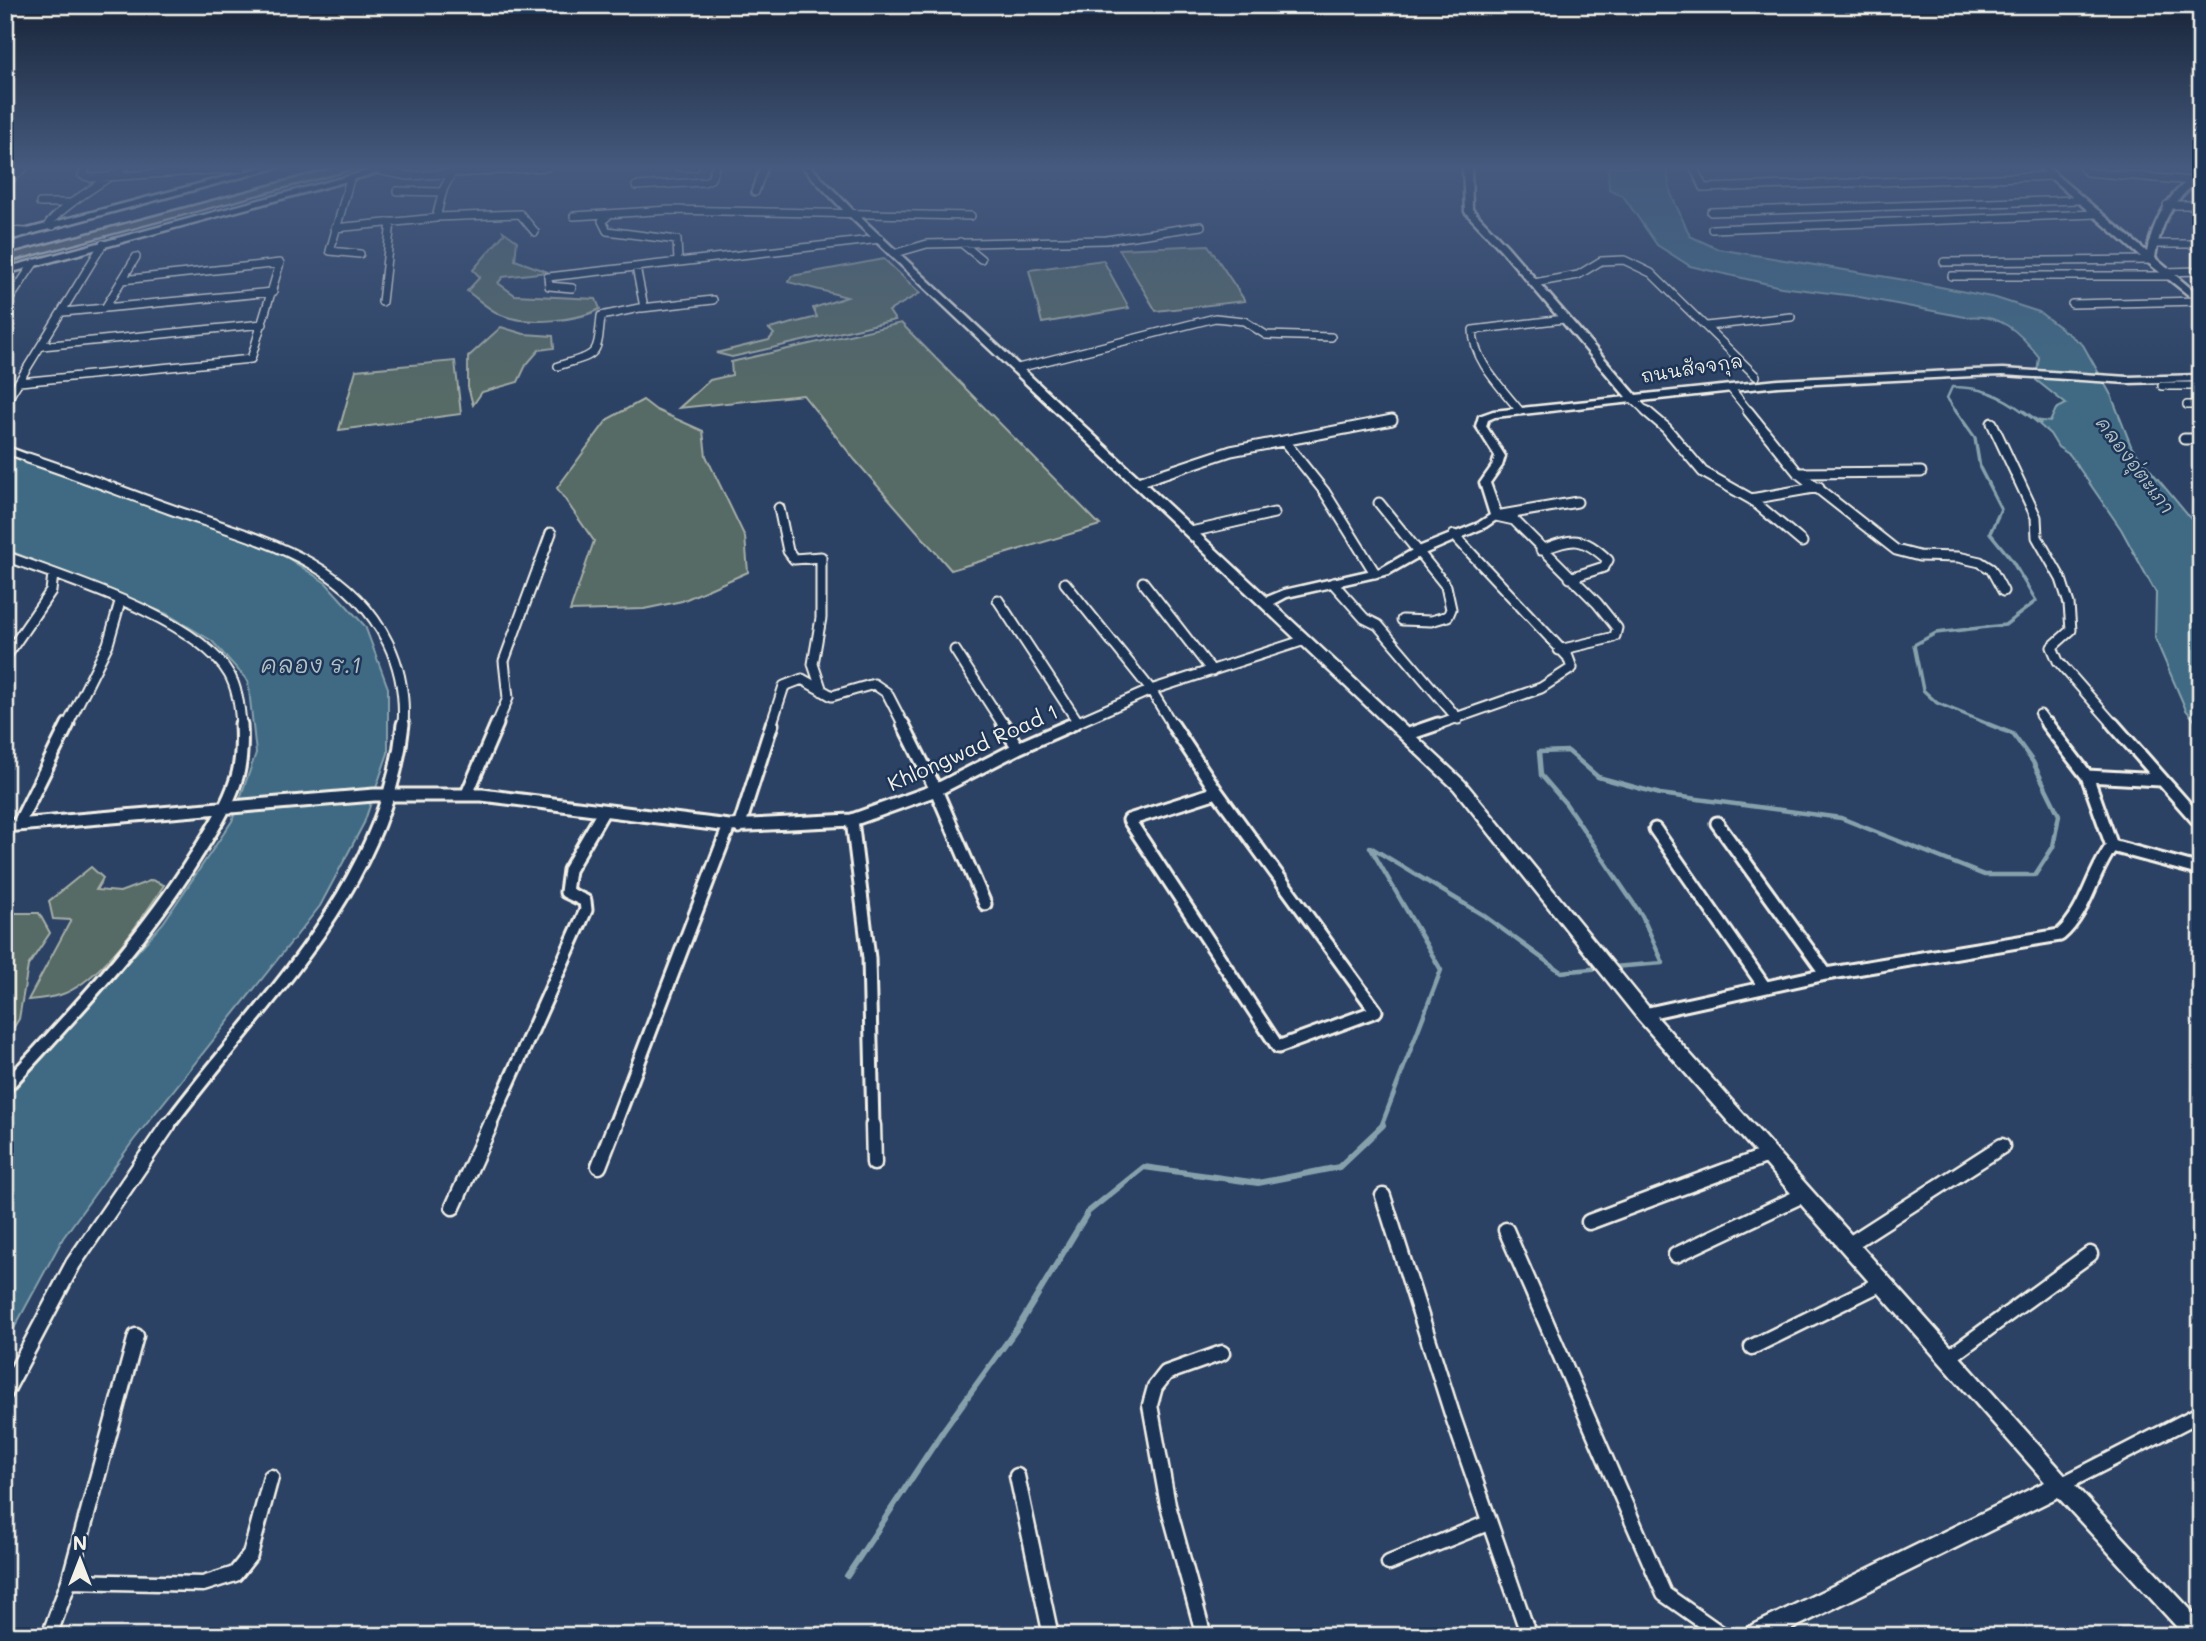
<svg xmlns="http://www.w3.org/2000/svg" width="2206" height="1641" viewBox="0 0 2206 1641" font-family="Mali,'Playpen Sans Thai',sans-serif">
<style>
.green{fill:#576b66;stroke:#a6aea7;stroke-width:2}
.water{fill:#3f6b84;stroke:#87a1ac;stroke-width:2}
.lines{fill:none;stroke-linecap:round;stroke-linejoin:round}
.stream-far3{stroke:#87a1ac;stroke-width:2.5}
.stream-far2{stroke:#87a1ac;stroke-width:3.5}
.stream-far1{stroke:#87a1ac;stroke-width:4.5}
.stream{stroke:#87a1ac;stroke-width:6}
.minor-far3-casing{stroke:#f4f1e8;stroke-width:10}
.minor-far2-casing{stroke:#f4f1e8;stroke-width:13}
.minor-far1-casing{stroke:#f4f1e8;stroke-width:17}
.minor-casing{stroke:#f4f1e8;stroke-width:19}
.tertiary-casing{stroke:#f4f1e8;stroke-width:5}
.secondary-casing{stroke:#f4f1e8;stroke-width:5}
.primary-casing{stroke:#f4f1e8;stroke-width:5}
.minor-far3{stroke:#1d3557;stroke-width:7}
.minor-far2{stroke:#1d3557;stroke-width:9}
.minor-far1{stroke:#1d3557;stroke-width:11}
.minor{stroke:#1d3557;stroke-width:14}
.tertiary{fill:#1d3557;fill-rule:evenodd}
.secondary{fill:#1d3557;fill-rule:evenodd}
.primary{fill:#6b6f75;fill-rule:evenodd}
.labels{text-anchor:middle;stroke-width:5;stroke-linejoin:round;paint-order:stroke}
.far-street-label{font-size:18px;fill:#f4f1e8;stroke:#1d3557}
.far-water-label{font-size:19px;font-style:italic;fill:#b5c2c5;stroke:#1d3557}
.street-label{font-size:21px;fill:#f4f1e8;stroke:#1d3557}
.water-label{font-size:23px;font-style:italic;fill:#b5c2c5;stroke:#1d3557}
</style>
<rect width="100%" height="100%" fill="#2c4265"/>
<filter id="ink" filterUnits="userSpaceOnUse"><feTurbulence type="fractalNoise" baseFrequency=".0143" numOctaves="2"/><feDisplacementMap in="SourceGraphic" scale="14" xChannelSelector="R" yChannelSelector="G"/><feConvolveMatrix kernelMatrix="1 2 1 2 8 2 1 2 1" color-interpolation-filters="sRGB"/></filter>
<g filter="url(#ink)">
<!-- green -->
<path class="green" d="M503 231 517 241 515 260 548 272 503 277 498 283 515 295 596 299 600 309C577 321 529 325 504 316 491 312 478 299 467 291L480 277 473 270 504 234Z
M1208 245 1245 301 1156 311 1119 249Z
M884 259 920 293 889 311 895 320 732 357 716 353 769 340 774 334 769 329 817 317 813 308 847 297 788 282 792 276Z
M1103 260 1129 308 1042 323 1029 270Z
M901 323 1100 525 951 570 855 460 803 395 679 408 710 380 732 375 731 362Z
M501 327 524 334 553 336 554 348 539 350 526 365 518 382 482 392 473 405 468 387V357Z
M455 361 461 414 339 430 356 370Z
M643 400 656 410 703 431 706 456 745 537 748 572 682 601 644 609 570 611 594 541 557 488 608 419Z
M91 867 103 878 96 890 120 892 152 880 164 885C143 918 99 983 60 995 50 998 38 999 28 1000L71 920 53 919 49 901Z
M5 913H39L50 933 28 966 19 1019 9 1035H5Z"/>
<!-- water -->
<path class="water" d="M1608 167H1666L1671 194 1690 236 1718 249 1905 280 1996 298 2039 312 2083 345 2111 395 2132 448 2201 531V728L2186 710 2155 638 2156 593 2121 529 2070 455 2058 447 2050 434 2034 420 2050 422 2056 409 2066 404 2036 380 2039 357C2019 331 2000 313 1965 317L1854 296 1781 287 1690 266 1657 245 1623 196 1609 189Z
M5 451 280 553 326 583 365 626 388 688V753L364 823 320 906 133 1141 63 1238 5 1345V1100L163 923 232 821 256 753 248 681 212 641 167 614 5 549Z"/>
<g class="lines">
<!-- stream-far3 -->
<path class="stream-far3" d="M1957 413 1947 398 1952 387C1982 387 2001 395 2025 413"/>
<!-- stream-far2 -->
<path class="stream-far2" d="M1956 411 1975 438 1980 468 2001 509 1990 533 2011 559 2036 601 2005 625 1936 633 1914 645 1923 690 1937 703 1993 726
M2023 411 2040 423"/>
<!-- stream-far1 -->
<path class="stream-far1" d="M1613 967 1663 963 1642 916 1566 804 1541 775 1539 752 1568 751 1598 777 1660 794 1841 818 1984 875H2035L2053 847 2059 815 2033 762 2013 734 1988 724
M1381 1127 1441 970 1370 847 1483 915 1561 972 1601 968"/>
<!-- stream -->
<path class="stream" d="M847 1576 943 1431 1020 1324 1088 1212 1144 1167 1258 1183 1339 1167 1383 1125"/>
<defs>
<path id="minor-far3" d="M87 167 82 175 91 178 242 168
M678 167H695
M1693 167 1704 188 2052 176
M2082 167 2087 172 2192 181
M382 171 408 176 547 167
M350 179 330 251 360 254
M5 184 25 167
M636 186 704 182 711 179 715 167
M397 191 443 192
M755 192 764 167
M40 203H70
M2167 205H2201
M1711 212 2079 200
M610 214 602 221 607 231 677 240 678 262
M574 216 670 210 971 216
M437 217 520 214 535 232
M53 226 49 223C65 204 102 183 124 167
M335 228 436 218 443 190 451 175
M1712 229 2097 214
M5 231 27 232
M960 242 981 259
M2152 244H2201
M896 253 927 244 1106 240 1201 226
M1944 262 2150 260
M2164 272 2201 271
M1952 276H2169
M1534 283 1578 275 1601 261 1624 260 1651 273 1756 376
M572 288 549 286 548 277 880 239
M382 302 391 222
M2072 304 2200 301
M5 306 34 263
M105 308 136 257
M642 308 713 300
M63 312 273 292
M1706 326 1791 317
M42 346 263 324
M558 366C598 353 597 359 601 316L644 307 636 267
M1018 368 1215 318 1244 321 1266 335 1331 337
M20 382 251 359 280 263 122 280
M2162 386H2201
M1731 389 1750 413
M1634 400 1648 413
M5 404 103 244
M2187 405H2201
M1520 411C1502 388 1473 361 1473 330L1564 319"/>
<path id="minor-far2" d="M1646 411 1666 428 1703 472 1751 499 1802 542
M1748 411 1798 473 1896 550 1919 556 1958 557 1980 562 1991 569 2003 591
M1992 423 2036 517 2037 537 2061 579 2069 604 2071 630 2052 647 2058 661 2115 726
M2184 439H2201
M1284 441 1324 491 1375 573
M28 458C77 474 125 493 173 510 255 539 347 558 388 643 400 668 405 698 403 726
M1798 473 1921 472
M1138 482 1231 451 1392 420
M1751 499 1819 487
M1379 503 1446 586 1451 609 1448 616 1431 621 1402 620
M779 508 788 551 794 559 821 557V618L813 664 822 691
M1191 532 1274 513
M1541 550C1574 538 1581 535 1608 560L1604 567 1570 578
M5 556C64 578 197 618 229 674 238 689 240 709 241 726
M1143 582 1212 671
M1065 583 1151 690 1173 726
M1333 583 1364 618 1378 625 1458 719
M998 600 1078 722
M955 650 1004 726
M1559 650 1611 638 1615 636 1617 628 1597 603 1514 520 1496 516 1577 502
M5 658 51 591 53 574
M2040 715 2048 726
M67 726 108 644 120 602
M496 726 508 698 504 661 551 533
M771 726 784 686 802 679 832 696 874 684 887 693 904 726
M1069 726 1151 690 1305 640
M1433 726 1541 688 1572 668 1568 657 1454 535"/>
<path id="minor-far1" d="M903 724 936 790 985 904
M1003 724 1018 748
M1172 724 1217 792
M2047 724 2087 776 2112 846
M2113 724 2201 824
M1406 735 1438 724
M2087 776 2160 780
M1217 792 1376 1011 1278 1047 1129 820Z
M467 794 497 724
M852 820 869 958 873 1127
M1717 823 1826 974
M18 825 68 724
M5 826 374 795H482L729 826 852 820 936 790 1018 748 1073 724
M739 827 772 724
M1655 829 1764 986
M1644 1014 1826 974 2060 935C2087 911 2091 874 2112 846L2201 870
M5 1088C72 1015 142 942 195 857 211 832 228 806 237 777 242 760 242 742 241 724
M167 1127C260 1001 386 890 403 724
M489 1127 586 910 585 901 566 892 569 870 603 812
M614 1127 729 826"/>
<path id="minor" d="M873 1125 874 1163
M599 1166 615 1125
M1383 1196 1453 1417 1529 1636
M453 1207 490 1125
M1589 1222 1768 1155
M1506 1230 1664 1594 1724 1636
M1848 1245 2002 1146
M1676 1255 1803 1195
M1752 1347 1882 1283
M1949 1357 2090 1254
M5 1393 73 1264 168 1125
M1017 1476 1051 1636
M2061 1485 2201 1413
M1389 1563 1488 1523
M69 1581 203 1584 235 1574 250 1555 271 1477
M49 1636 69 1581 136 1336
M1204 1636 1168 1505 1150 1405 1155 1387 1166 1373 1222 1353"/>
<path id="tertiary" d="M802 167H811L855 212 1267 597 1284 590 1381 568 1416 548 1478 523 1490 515 1480 483 1492 466 1495 456 1476 426 1479 416 1493 411 1626 397 1501 250 1465 212 1463 167H1471L1472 209 1507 246 1636 395 1778 380 1972 370 2003 369 2128 377 2201 375V381L2128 383 2003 375 1972 376 1778 386 1495 417 1488 420 1486 426 1505 456 1502 466 1490 483 1502 516 1486 527 1424 554 1389 574 1287 597 1274 604 1464 781 1650 1009 2068 1478 2201 1621V1636H2185L2058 1497 1778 1636H1744L1747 1628 2045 1482 1638 1019 1454 789 849 216Z
M2038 167H2047L2147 252C2153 220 2171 187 2201 173V179C2173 199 2160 224 2155 258L2201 297V305L2147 262Z
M5 446 32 456 33 458 28 461 5 453Z"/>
<path id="secondary" d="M263 167H279L5 241V235Z
M383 167H399L5 274V268Z"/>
<path id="primary" d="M341 167H359L5 262V256Z"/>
</defs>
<!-- minor-far3 casing -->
<use href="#minor-far3" class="minor-far3-casing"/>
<!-- minor-far2 casing -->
<use href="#minor-far2" class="minor-far2-casing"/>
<!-- minor-far1 casing -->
<use href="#minor-far1" class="minor-far1-casing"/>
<!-- minor casing -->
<use href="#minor" class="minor-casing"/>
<!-- tertiary casing -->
<use href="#tertiary" class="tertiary-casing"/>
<!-- secondary casing -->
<use href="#secondary" class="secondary-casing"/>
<!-- primary casing -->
<use href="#primary" class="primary-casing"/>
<!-- minor-far3 -->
<use href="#minor-far3" class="minor-far3"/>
<!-- minor-far2 -->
<use href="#minor-far2" class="minor-far2"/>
<!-- minor-far1 -->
<use href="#minor-far1" class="minor-far1"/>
<!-- minor -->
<use href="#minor" class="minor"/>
<!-- tertiary -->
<use href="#tertiary" class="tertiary"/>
<!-- secondary -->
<use href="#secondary" class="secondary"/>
<!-- primary -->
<use href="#primary" class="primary"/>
</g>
</g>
<!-- sky -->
<linearGradient id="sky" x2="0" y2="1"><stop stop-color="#182438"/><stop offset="0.42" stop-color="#455a7e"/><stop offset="1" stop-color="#455a7e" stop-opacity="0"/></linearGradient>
<rect width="2206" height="397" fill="url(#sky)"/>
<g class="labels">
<!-- far-street labels -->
<g class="far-street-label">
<text transform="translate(1692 369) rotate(-9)" y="6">ถนนสัจจกุล</text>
</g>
<!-- far-water labels -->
<g class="far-water-label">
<text transform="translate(2135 465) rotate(53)" y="7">คลองอุ่ตะเภา</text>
</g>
<!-- street labels -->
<g class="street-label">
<text transform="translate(973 748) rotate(-24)" y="7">Khlongwad Road 1</text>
</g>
<!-- water labels -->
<g class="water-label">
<text x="311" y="673">คลอง ร.1</text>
</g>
</g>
<!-- margin -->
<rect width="2206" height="1641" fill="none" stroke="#1d3557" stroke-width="28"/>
<rect x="14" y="14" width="2178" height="1613" fill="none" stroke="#f4f1e8" stroke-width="2.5" filter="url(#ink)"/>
<!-- north arrow -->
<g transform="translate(80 1560)" stroke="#1d3557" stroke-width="5" paint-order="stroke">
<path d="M0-5L12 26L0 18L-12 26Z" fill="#f4f1e8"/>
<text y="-10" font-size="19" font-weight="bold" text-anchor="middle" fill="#f4f1e8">N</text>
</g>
</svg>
